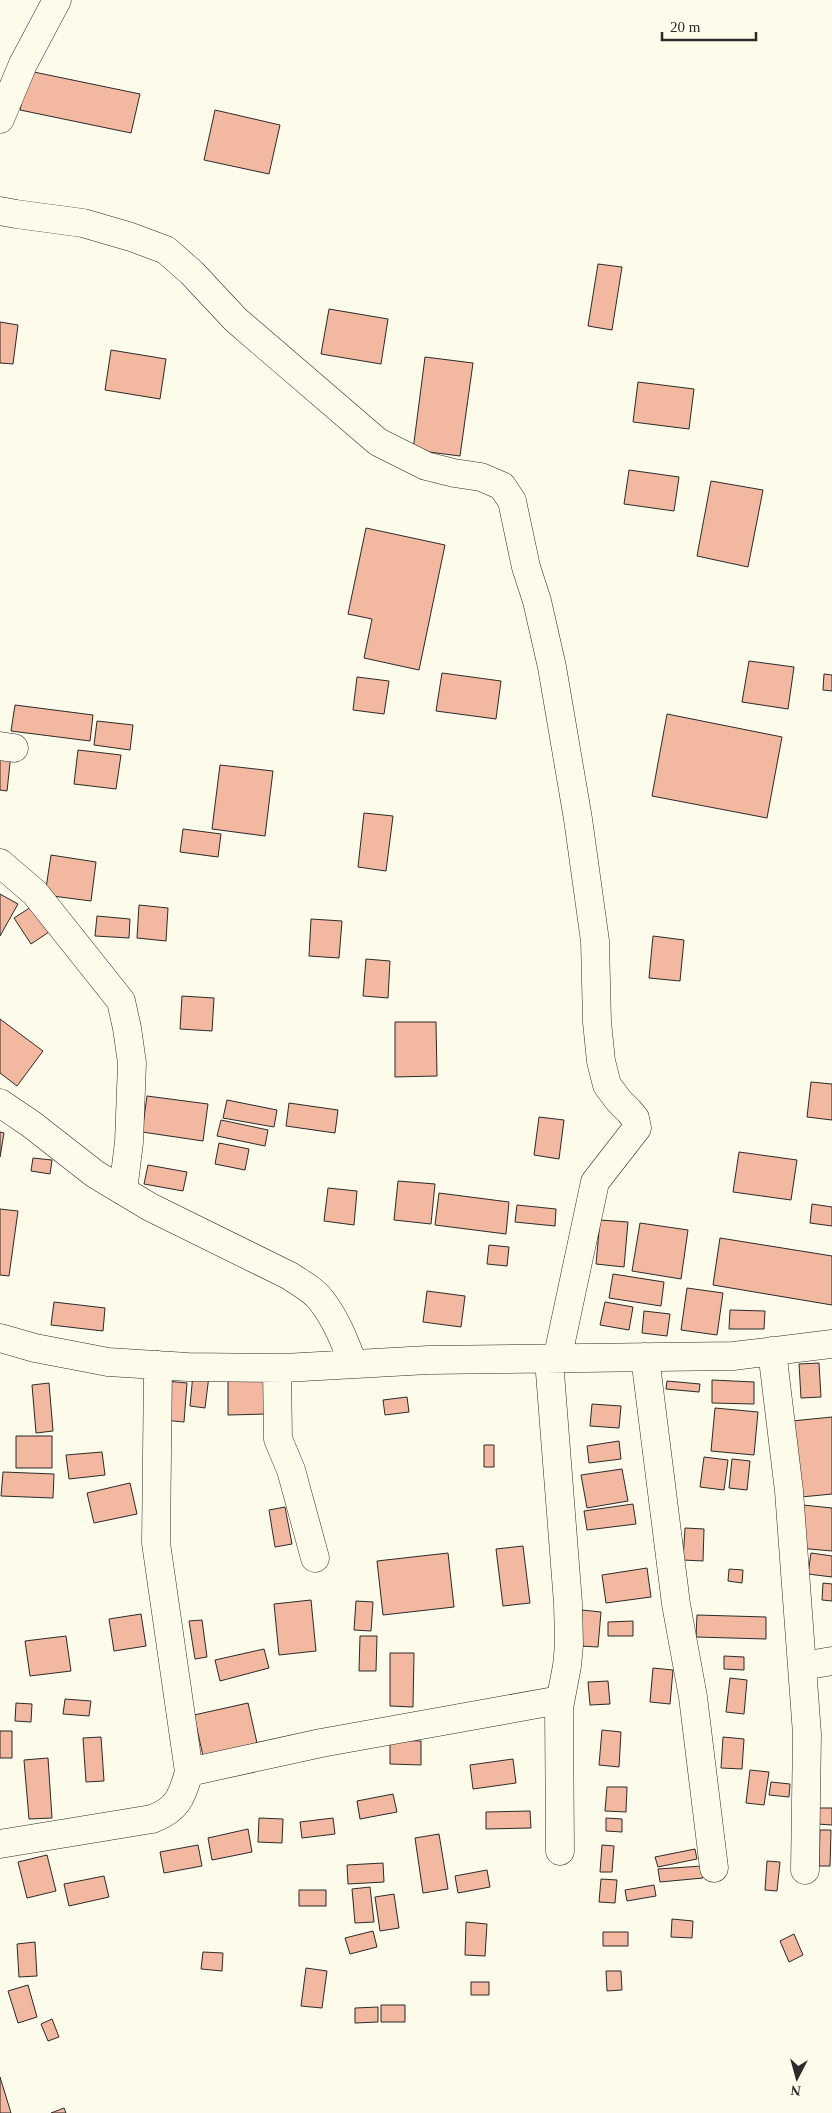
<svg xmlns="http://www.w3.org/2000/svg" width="832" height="2113" viewBox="0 0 832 2113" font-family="Georgia,serif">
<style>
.building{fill:#f2b8a0;stroke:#2b2b2b}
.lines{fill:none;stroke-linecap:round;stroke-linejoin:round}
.minor-casing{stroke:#2b2b2b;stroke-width:29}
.minor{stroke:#fdfbea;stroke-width:28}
</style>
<rect width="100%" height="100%" fill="#fdfbea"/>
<!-- building -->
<path class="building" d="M29 71 140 94 131 133 20 110Z
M215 110 280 125 269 174 204 160Z
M598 264 622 267 612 330 588 326Z
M329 309 388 319 381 364 321 354Z
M0 322 18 325 13 364 0 363Z
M111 350 166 359 160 399 105 390Z
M425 357 473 363 460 456 413 450Z
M638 382 694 389 689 429 633 422Z
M629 470 679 477 674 511 624 504Z
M711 481 763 490 748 567 697 556Z
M366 528 445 545 419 670 364 658 372 619 348 614Z
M749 661 794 667 788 709 742 702Z
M442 673 501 681 496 719 436 711Z
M824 674 832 675V691L823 690Z
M357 677 389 681 384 714 353 710Z
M15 705 93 715 90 741 11 731Z
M667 714 782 737 767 818 652 796Z
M97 721 133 725 130 750 94 745Z
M78 750 121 755 116 789 74 784Z
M0 753 11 754 7 791 0 790Z
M220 765 273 771 265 836 212 829Z
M364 813 393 816 386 871 358 867Z
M183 829 221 834 218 857 180 852Z
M51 855 96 862 91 901 45 895Z
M0 894 18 904 0 936Z
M139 905 168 908 166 941 137 938Z
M31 907 49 932 31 944 14 918Z
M97 916 130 919 129 938 95 936Z
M311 919 342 921 339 958 309 956Z
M653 936 684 940 680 981 649 978Z
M366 959 390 961 388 998 363 996Z
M182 996 214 998 212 1031 180 1029Z
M0 1019 43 1051 17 1086 0 1073Z
M395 1022H436L437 1076 395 1077Z
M811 1082 832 1084V1120L807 1117Z
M147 1096 208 1104 203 1141 142 1132Z
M227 1100 277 1110 274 1127 223 1118Z
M289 1103 338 1110 335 1133 286 1126Z
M539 1117 564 1120 559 1159 534 1155Z
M221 1120 268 1130 265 1146 217 1136Z
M0 1132 4 1133 0 1157Z
M219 1143 249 1149 245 1170 215 1164Z
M739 1152 797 1160 791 1200 733 1192Z
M33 1158 52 1160 50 1174 31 1171Z
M148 1165 187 1172 183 1191 144 1184Z
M398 1181 435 1184 431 1224 394 1220Z
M328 1188 357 1191 354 1225 324 1221Z
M439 1193 509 1202 506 1234 435 1225Z
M812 1204 832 1207V1226L810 1223Z
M517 1205 556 1209 555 1226 515 1222Z
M0 1209 18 1211 9 1276 0 1275Z
M600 1220 628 1222 624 1267 596 1264Z
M640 1223 688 1230 681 1279 632 1271Z
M720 1238 832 1256V1305L713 1285Z
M489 1245 509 1247 507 1266 487 1264Z
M613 1274 664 1282 661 1306 609 1298Z
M687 1288 723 1293 717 1335 681 1330Z
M427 1291 465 1296 461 1327 423 1322Z
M54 1302 105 1308 103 1331 51 1325Z
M605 1302 633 1307 629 1330 600 1325Z
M730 1310 765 1311 764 1329H729Z
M644 1311 670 1314 667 1336 642 1333Z
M819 1363 821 1397 801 1398 799 1364Z
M193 1374 209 1376 205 1408 190 1406Z
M267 1380 268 1414 228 1415V1381Z
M712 1380 754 1382V1404L712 1403Z
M166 1381 187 1383 184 1422 163 1420Z
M667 1381 700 1384 699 1392 666 1389Z
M49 1383 53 1431 36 1433 32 1385Z
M407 1397 409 1412 385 1415 383 1400Z
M592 1404 621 1406 619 1428 590 1426Z
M715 1408 758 1412 754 1455 711 1451Z
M832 1417V1494L801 1497 792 1421Z
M16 1436H52V1468H16Z
M619 1441 621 1459 589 1463 587 1446Z
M484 1445H494V1467H484Z
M102 1452 105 1475 69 1479 66 1455Z
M704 1457 728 1460 724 1490 700 1487Z
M732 1459 750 1461 747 1490 729 1488Z
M622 1469 628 1501 587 1508 581 1475Z
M3 1472 54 1474 53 1498 1 1496Z
M130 1483 137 1514 94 1523 87 1493Z
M633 1504 636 1524 587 1530 584 1511Z
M803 1505 832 1508V1551L798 1548Z
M285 1507 292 1544 275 1547 269 1510Z
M685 1528 704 1529 703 1561 683 1560Z
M523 1546 530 1603 503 1606 496 1549Z
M448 1553 454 1607 383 1615 377 1561Z
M811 1553 832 1556V1577L808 1574Z
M647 1568 651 1597 606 1603 602 1575Z
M729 1569 743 1570 742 1583 728 1581Z
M823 1583 832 1584V1601L822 1600Z
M311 1600 316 1651 279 1655 274 1604Z
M356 1601 373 1602 371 1631 354 1630Z
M582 1610 601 1612 598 1647 580 1646Z
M141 1614 146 1646 114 1651 109 1619Z
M697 1615 766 1617V1639L696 1637Z
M202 1620 207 1657 195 1659 189 1621Z
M633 1621V1636H608V1622Z
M66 1636 71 1671 30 1676 25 1641Z
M360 1636H377L376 1671H359Z
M264 1649 269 1668 220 1681 215 1660Z
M390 1653H414L413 1707 390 1706Z
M724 1656 744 1657V1670L724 1669Z
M653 1668 673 1670 670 1704 650 1702Z
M730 1678 747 1680 744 1714 726 1712Z
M608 1681 610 1704 590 1705 588 1682Z
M65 1699 91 1701 89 1716 63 1714Z
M16 1703 32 1704 31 1722 15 1721Z
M248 1703 257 1743 203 1756 194 1715Z
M602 1730 621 1732 619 1767 599 1765Z
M0 1731H12V1758H0Z
M101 1737 104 1781 86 1782 83 1738Z
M723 1737 744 1739 742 1769 721 1768Z
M390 1740 421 1741V1765L390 1764Z
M48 1758 52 1818 29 1819 24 1760Z
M513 1759 516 1783 473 1789 470 1765Z
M750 1770 769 1772 764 1805 746 1803Z
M771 1782 790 1784 789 1797 769 1795Z
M607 1787H627L626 1812 605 1811Z
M393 1794 397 1812 360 1819 357 1801Z
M817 1808H832V1825L817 1824Z
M530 1811 531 1828 486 1829V1812Z
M259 1818 283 1819 282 1843 258 1842Z
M333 1818 335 1834 302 1838 300 1822Z
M606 1818 622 1819V1832L606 1831Z
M248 1829 252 1852 212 1860 208 1838Z
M820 1830H831L830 1866H819Z
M439 1834 448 1889 423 1893 415 1838Z
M198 1845 202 1866 164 1873 160 1852Z
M602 1845 614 1846 612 1872H600Z
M695 1849 697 1859 658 1867 655 1857Z
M47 1855 56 1891 27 1898 18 1862Z
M767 1861 780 1862 777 1891 765 1890Z
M383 1863 384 1882 348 1884 347 1865Z
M702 1866 703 1878 660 1882 658 1869Z
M487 1870 490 1887 458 1893 455 1876Z
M104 1876 109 1897 69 1906 64 1884Z
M601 1879 617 1880 615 1903 599 1902Z
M654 1885 656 1896 627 1901 625 1890Z
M370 1887 374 1922 355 1923 352 1889Z
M299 1890H326V1906H299Z
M394 1894 399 1928 380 1931 375 1897Z
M672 1919 693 1921 692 1938 671 1937Z
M466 1922 487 1924 485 1956 465 1955Z
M373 1931 377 1947 350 1954 345 1938Z
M603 1932H628V1946H603Z
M794 1934 803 1955 789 1962 780 1941Z
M35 1942 37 1976 19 1977 17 1944Z
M203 1952 223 1953 222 1971 201 1969Z
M306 1968 327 1971 322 2008 301 2006Z
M606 1971H621L622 1990 607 1991Z
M471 1982H489V1995H471Z
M28 1985 37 2017 18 2023 8 1991Z
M381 2005H405V2022H381Z
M378 2007V2022L355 2023V2008Z
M52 2019 59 2037 48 2041 41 2024Z
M0 2077 11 2113H0Z
M64 2108 66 2113H51Z"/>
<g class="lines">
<defs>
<path id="minor" d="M0 119 23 64 57 0
M0 211 16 214 83 223 131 237 166 250 192 273 236 320 378 442 426 466 454 473 481 477 502 486 512 501 526 567 537 601 552 667 578 819 595 941 597 1022 601 1061 607 1085 619 1101 629 1111 635 1118 637 1128 595 1182 557 1360
M0 746 14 748
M0 863 35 893 121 1001 127 1028 132 1063 129 1142 123 1191
M0 1103 31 1124 95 1174 150 1207 290 1276C300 1283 314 1290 321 1300 336 1319 345 1342 353 1364
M0 1338 35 1348 108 1362 188 1367 284 1368 428 1360 733 1356 832 1344
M772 1351 789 1491 807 1734 805 1870
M645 1357 676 1604 693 1697 714 1868
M549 1360 568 1603 569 1645 567 1666 559 1708 560 1851
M158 1365 156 1543 189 1772 321 1743 560 1700
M277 1368 278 1439 291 1470 315 1558
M802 1666 832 1661
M0 1844 152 1819C177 1810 182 1797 189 1772"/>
</defs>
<!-- minor casing -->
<use href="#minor" class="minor-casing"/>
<!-- minor -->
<use href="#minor" class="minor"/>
</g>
<!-- north arrow -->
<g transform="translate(797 2078) rotate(186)" stroke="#fdfbea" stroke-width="4" paint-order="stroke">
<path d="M0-4L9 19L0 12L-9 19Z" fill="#2b2b2b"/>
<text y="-8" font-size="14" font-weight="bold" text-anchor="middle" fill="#2b2b2b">N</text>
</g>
<!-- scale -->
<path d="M662 32v8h94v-8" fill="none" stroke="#2b2b2b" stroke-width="2.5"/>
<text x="670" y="32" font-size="15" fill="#2b2b2b" stroke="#fdfbea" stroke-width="4" paint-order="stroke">20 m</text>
</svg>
